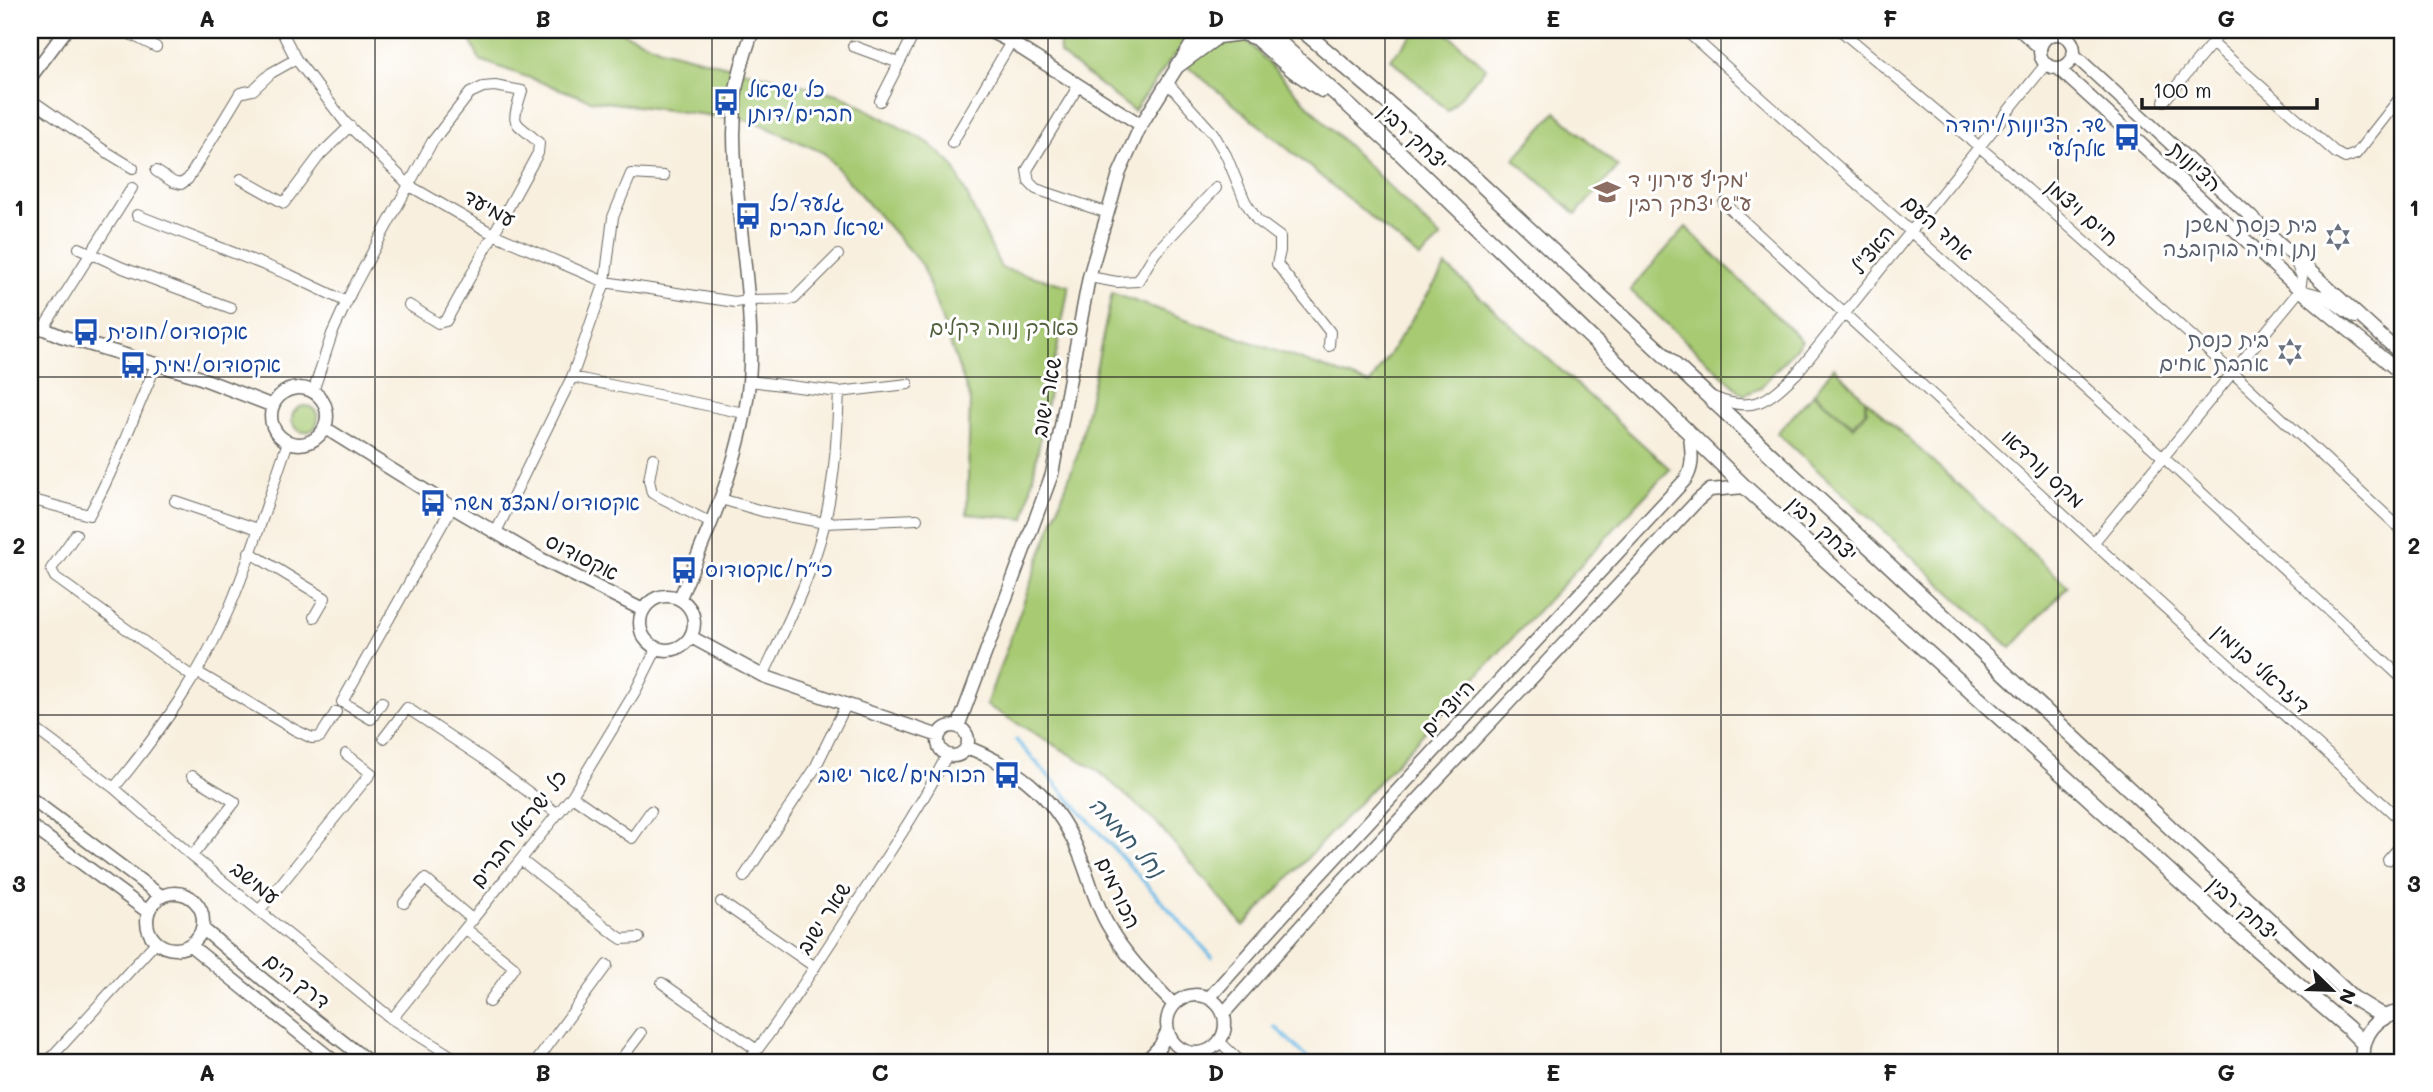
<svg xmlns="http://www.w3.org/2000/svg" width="2433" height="1092" viewBox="0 0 2433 1092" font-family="Mali,'Playpen Sans Hebrew',sans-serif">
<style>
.green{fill:#a7ca73;stroke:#627348;stroke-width:2}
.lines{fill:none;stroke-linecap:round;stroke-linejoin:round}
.stream{stroke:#6cbae6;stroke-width:3.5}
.minor-casing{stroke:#696660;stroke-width:12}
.tertiary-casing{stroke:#696660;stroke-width:15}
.secondary-casing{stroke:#696660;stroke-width:17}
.minor{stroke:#fff;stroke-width:10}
.tertiary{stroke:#fff;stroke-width:12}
.secondary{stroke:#fff;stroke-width:14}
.grid{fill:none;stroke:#1c1c1c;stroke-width:2;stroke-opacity:0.55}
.labels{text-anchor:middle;stroke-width:6;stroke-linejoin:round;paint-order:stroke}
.transit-label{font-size:21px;fill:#164399;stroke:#fff;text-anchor:start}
.street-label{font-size:21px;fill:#1c1c1c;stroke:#fff}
.education-label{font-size:21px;fill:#785e54;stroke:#fff;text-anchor:start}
.worship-label{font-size:21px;fill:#5b616d;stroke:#fff;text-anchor:end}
.park-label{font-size:21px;fill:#54623f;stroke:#fff}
.water-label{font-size:23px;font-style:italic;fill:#3c5b6d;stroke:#fff}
.neatline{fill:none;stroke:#1c1c1c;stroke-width:2.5}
.grid-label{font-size:23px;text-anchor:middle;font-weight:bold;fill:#1c1c1c}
</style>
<rect width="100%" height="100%" fill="#fff"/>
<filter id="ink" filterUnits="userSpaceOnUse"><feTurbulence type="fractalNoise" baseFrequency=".0143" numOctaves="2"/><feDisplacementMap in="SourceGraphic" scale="14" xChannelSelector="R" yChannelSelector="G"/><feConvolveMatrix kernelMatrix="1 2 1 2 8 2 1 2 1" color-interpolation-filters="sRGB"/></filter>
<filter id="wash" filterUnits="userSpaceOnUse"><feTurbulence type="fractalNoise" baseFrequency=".00686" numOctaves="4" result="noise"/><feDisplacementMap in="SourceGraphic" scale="28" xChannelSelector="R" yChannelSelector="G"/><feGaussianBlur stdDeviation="1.57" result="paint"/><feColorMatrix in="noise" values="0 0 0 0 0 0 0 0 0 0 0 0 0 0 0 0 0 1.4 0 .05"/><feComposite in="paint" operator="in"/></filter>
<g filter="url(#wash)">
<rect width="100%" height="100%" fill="#f8efde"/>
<!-- green -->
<path class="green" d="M465 30H616L661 49 841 95 929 143 953 165 1001 268 1069 286 1025 519 967 514 970 399 922 265 824 153 753 121 590 100 480 60Z
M1059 30H1237L1325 123 1441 238 1420 258 1174 55 1134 111 1060 54Z
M1417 30H1444L1486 68 1448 111 1391 59Z
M1556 112 1618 167 1576 214 1514 159Z
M1686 227 1802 341 1760 388 1744 395 1630 290Z
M1446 266 1670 469 1244 926 1155 821 1097 770 986 705 1078 453 1112 293 1370 384Z
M1834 367 1863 397 2068 586 2011 648 1777 433 1813 394 1854 427 1867 412 1865 400V412L1853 425 1814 393Z
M292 419a13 13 0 1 1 26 0a13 13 0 1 1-26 0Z"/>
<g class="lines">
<!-- stream -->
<path class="stream" d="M1016 740 1212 957
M1275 1027 1312 1062"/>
</g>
</g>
<g filter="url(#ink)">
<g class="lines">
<defs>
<path id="minor" d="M122 30 156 47
M281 30 296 59 345 122 410 186 493 234 605 282 735 302 749 300 794 299 838 255
M1685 30 2164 458 2403 679
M1840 30 1989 155 2232 372 2403 531
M2212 43 2336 153 2345 158 2356 154 2403 94
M853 46 899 63
M1167 82 1213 133 1226 155 1245 201 1257 220 1280 237V251L1277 264 1330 332 1329 346
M1079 85 1027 170 1029 182 1036 189 1108 213
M30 99 105 151 133 168
M880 101 916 30
M2164 101 2223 30
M952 143 1011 42
M156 171 173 182 181 184 188 179 240 93 253 90 271 73 296 59
M241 179 284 203 320 155 350 126
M1724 203 2109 557 2403 822
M137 215 290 275 347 302
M79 248 123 268 231 308
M1089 277 1117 282 1138 281 1155 253 1216 188
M2301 290 2323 296 2355 318
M43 329 132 188
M572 377 744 413
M749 381 839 392 908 384
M313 392 332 334 352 290 432 142 470 93 483 87 495 86 522 91C510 129 513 118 539 143L538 153 446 321 438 323 409 305
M1713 397C1753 414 1768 401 1796 374L2046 64
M653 458 649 480 652 493 711 523
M30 499 89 515C116 467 134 415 156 365
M721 499 762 511 825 523 917 519
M175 501 258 529
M496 532 572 377 605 282 613 217 631 174 664 176
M76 534 51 569 55 577 194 678
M2094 542 2300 290 2302 277 2294 258
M249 552 325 598 314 617
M197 672 295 730 312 738 320 737 336 712
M763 676C785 629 814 571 825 521 835 478 837 436 839 392
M382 702 371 719 342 702 452 507
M30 725 114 788 192 856 392 1019 461 1062
M384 738 407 708 484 759 558 814
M192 776 235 802 192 856
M114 788C161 731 202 672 231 604 253 552 269 496 288 442
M572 796 632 838 651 811
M521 860 616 935 622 939 639 938
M2388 860 2403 843
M744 877 814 770 846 705
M721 902 815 967
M404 903 425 879 473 920
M259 911 371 773 346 754
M466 929 514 967 489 1002
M662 983 757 1050
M392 1019 572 796 636 690 657 648
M1219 1041 1241 1062
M47 1062 156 942
M536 1062 607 965
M627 1062 622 1058 641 1033
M748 1062C787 1011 822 956 857 902 889 853 921 806 947 755"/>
<path id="tertiary" d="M987 30 1011 42 1141 125
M2020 30 2039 47
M2040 51a17 17 0 1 1 34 0a17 17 0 1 1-34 0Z
M2073 54 2403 356
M2058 68 2300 290 2403 375
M30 78 66 30
M30 323 61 336 193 375 273 406
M271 416a28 28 0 1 1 56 0a28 28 0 1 1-56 0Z
M325 428 452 507 541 559 643 610
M640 623a27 27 0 1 1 54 0a27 27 0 1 1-54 0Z
M680 598C709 528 742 459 749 382 756 299 734 216 734 133 735 119 734 105 736 91 739 70 746 50 753 30
M691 637 763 676 939 736
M938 741a15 15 0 1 1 30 0a15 15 0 1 1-30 0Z
M958 727 1052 474 1089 277 1119 174 1141 125 1194 40 1205 30
M967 747C1023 770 1059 801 1081 858 1090 881 1096 906 1109 927 1126 957 1151 981 1174 1005
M30 798 161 896
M30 825 148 912
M147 921a28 28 0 1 1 56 0a28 28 0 1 1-56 0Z
M202 928 266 982 369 1062
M190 945 335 1062
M1167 1024a29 29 0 1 1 58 0a29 29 0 1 1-58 0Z
M1209 998 1301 895 1685 480C1695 466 1691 450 1690 434
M1223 1014 1317 908 1698 500 1710 490 1745 487
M1145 1062 1160 1046 1168 1030
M1175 1062 1192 1053"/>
<path id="secondary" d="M1266 30 1394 147 1745 487 2233 929 2348 1028 2364 1044
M1302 30 1454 159 2353 998 2384 1017
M1177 66 1218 36 1242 33 1256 38 1294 71 1322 90
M2363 1062C2360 1036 2376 1013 2403 1013"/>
</defs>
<!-- minor casing -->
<use href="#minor" class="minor-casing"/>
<!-- tertiary casing -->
<use href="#tertiary" class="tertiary-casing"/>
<!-- secondary casing -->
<use href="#secondary" class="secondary-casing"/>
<!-- minor -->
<use href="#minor" class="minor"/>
<!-- tertiary -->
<use href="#tertiary" class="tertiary"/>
<!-- secondary -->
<use href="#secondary" class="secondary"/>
</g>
</g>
<!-- grid -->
<path class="grid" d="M375 30V1062M712 30V1062M1048 30V1062M1385 30V1062M1721 30V1062M2058 30V1062M30 377H2403M30 715H2403"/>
<!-- icons -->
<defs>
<symbol id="bus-bare" viewBox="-9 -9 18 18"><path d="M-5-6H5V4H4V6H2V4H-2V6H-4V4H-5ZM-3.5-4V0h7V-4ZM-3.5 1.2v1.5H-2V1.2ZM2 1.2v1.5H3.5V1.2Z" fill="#1a4fb4" stroke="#fff" stroke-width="2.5" paint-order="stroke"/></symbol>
<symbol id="school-bare" viewBox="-9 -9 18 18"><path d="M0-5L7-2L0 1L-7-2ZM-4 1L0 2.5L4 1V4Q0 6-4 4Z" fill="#8d6e63" stroke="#fff" stroke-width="2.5" paint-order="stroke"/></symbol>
<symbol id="synagogue-bare" viewBox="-9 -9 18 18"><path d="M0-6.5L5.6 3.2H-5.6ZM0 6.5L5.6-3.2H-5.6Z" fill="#6b7280" stroke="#fff" stroke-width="2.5" paint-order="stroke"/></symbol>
</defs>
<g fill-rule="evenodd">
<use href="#bus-bare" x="707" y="83" width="38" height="38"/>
<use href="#bus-bare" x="2108" y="118" width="38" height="38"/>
<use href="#school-bare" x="1588" y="173" width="38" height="38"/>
<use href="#bus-bare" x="729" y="197" width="38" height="38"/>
<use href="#synagogue-bare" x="2319" y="218" width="38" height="38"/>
<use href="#bus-bare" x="67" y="313" width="38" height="38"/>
<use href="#synagogue-bare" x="2271" y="333" width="38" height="38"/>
<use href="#bus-bare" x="114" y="346" width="38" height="38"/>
<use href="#bus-bare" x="414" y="484" width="38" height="38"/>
<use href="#bus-bare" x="665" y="551" width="38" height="38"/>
<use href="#bus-bare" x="988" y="756" width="38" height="38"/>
</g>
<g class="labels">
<!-- transit labels -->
<g class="transit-label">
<text x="747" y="97">כל ישראל<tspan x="747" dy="24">חברים/דותן</tspan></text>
<text x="2106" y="132" text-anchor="end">שד. הציונות/יהודה<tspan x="2106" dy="24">אלקלעי</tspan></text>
<text x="769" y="211">גלעד/כל<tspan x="769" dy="24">ישראל חברים</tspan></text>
<text x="107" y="339">אקסודוס/חופית</text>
<text x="154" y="372">אקסודוס/ימית</text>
<text x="454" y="510">אקסודוס/מבצע משה</text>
<text x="705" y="577">כי״ח/אקסודוס</text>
<text x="986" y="782" text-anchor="end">הכורמים/שאר ישוב</text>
</g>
<!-- street labels -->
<g class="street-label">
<text transform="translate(1413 137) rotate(43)" y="7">יצחק רבין</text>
<text transform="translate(2195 167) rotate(43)" y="7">הציונות</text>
<text transform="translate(489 208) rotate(29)" y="7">עמיעד</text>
<text transform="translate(2082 213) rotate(42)" y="7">חיים ויצמן</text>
<text transform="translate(1938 228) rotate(42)" y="7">אחד העם</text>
<text transform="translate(1873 250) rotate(-51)" y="7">האצ"ל</text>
<text transform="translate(1047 397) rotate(-79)" y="7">שאר ישוב</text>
<text transform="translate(2043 469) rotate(43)" y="7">מקס נורדאו</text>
<text transform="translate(1822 529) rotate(42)" y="7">יצחק רבין</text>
<text transform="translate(582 557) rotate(27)" y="7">אקסודוס</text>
<text transform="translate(2261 669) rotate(42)" y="7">דיזראלי בנימין</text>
<text transform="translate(1448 708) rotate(-47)" y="7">היוצרים</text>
<text transform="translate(519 829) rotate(-52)" y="7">כל ישראל חברים</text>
<text transform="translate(255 883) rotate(39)" y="7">עמישב</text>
<text transform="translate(1118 893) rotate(65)" y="7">הכורמים</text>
<text transform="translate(2243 909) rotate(41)" y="7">יצחק רבין</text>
<text transform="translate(824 918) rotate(-57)" y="7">שאר ישוב</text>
<text transform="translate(297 981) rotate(38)" y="7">דרך הים</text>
</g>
<!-- education labels -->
<g class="education-label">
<text x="1628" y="187">מקיף עירוני ד'<tspan x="1628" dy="24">ע"ש יצחק רבין</tspan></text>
</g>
<!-- worship labels -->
<g class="worship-label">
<text x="2317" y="232">בית כנסת משכן<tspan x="2317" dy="24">נתן וחיה בוקובזה</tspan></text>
<text x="2269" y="347">בית כנסת<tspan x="2269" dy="24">אהבת אחים</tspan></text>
</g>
<!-- park labels -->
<g class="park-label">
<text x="1004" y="335">פארק נווה דקלים</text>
</g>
<!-- water labels -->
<g class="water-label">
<text transform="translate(1127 837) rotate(48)" y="8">נחל חממה</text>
</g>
</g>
<!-- margin -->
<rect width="2433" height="1092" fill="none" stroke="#fff" stroke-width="77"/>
<!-- north arrow -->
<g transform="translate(2332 990) rotate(113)" stroke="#ffffff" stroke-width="5" paint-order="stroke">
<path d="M0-5L12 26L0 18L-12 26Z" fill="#1c1c1c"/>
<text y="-10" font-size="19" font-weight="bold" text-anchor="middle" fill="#1c1c1c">N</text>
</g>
<!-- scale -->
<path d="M2142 98v10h175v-10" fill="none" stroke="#1c1c1c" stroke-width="3.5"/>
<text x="2153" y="98" font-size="21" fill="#1c1c1c" stroke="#ffffff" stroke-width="5" paint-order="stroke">100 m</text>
<rect x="38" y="38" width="2356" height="1016" class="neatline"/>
<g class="grid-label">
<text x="207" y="27">A</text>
<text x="543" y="27">B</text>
<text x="880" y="27">C</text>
<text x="1216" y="27">D</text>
<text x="1553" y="27">E</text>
<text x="1890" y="27">F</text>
<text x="2226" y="27">G</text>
<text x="19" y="216">1</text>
<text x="2414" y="216">1</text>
<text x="19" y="554">2</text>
<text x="2414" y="554">2</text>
<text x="19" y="892">3</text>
<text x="2414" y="892">3</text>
<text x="207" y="1081">A</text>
<text x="543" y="1081">B</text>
<text x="880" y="1081">C</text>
<text x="1216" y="1081">D</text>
<text x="1553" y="1081">E</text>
<text x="1890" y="1081">F</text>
<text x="2226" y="1081">G</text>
</g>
</svg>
